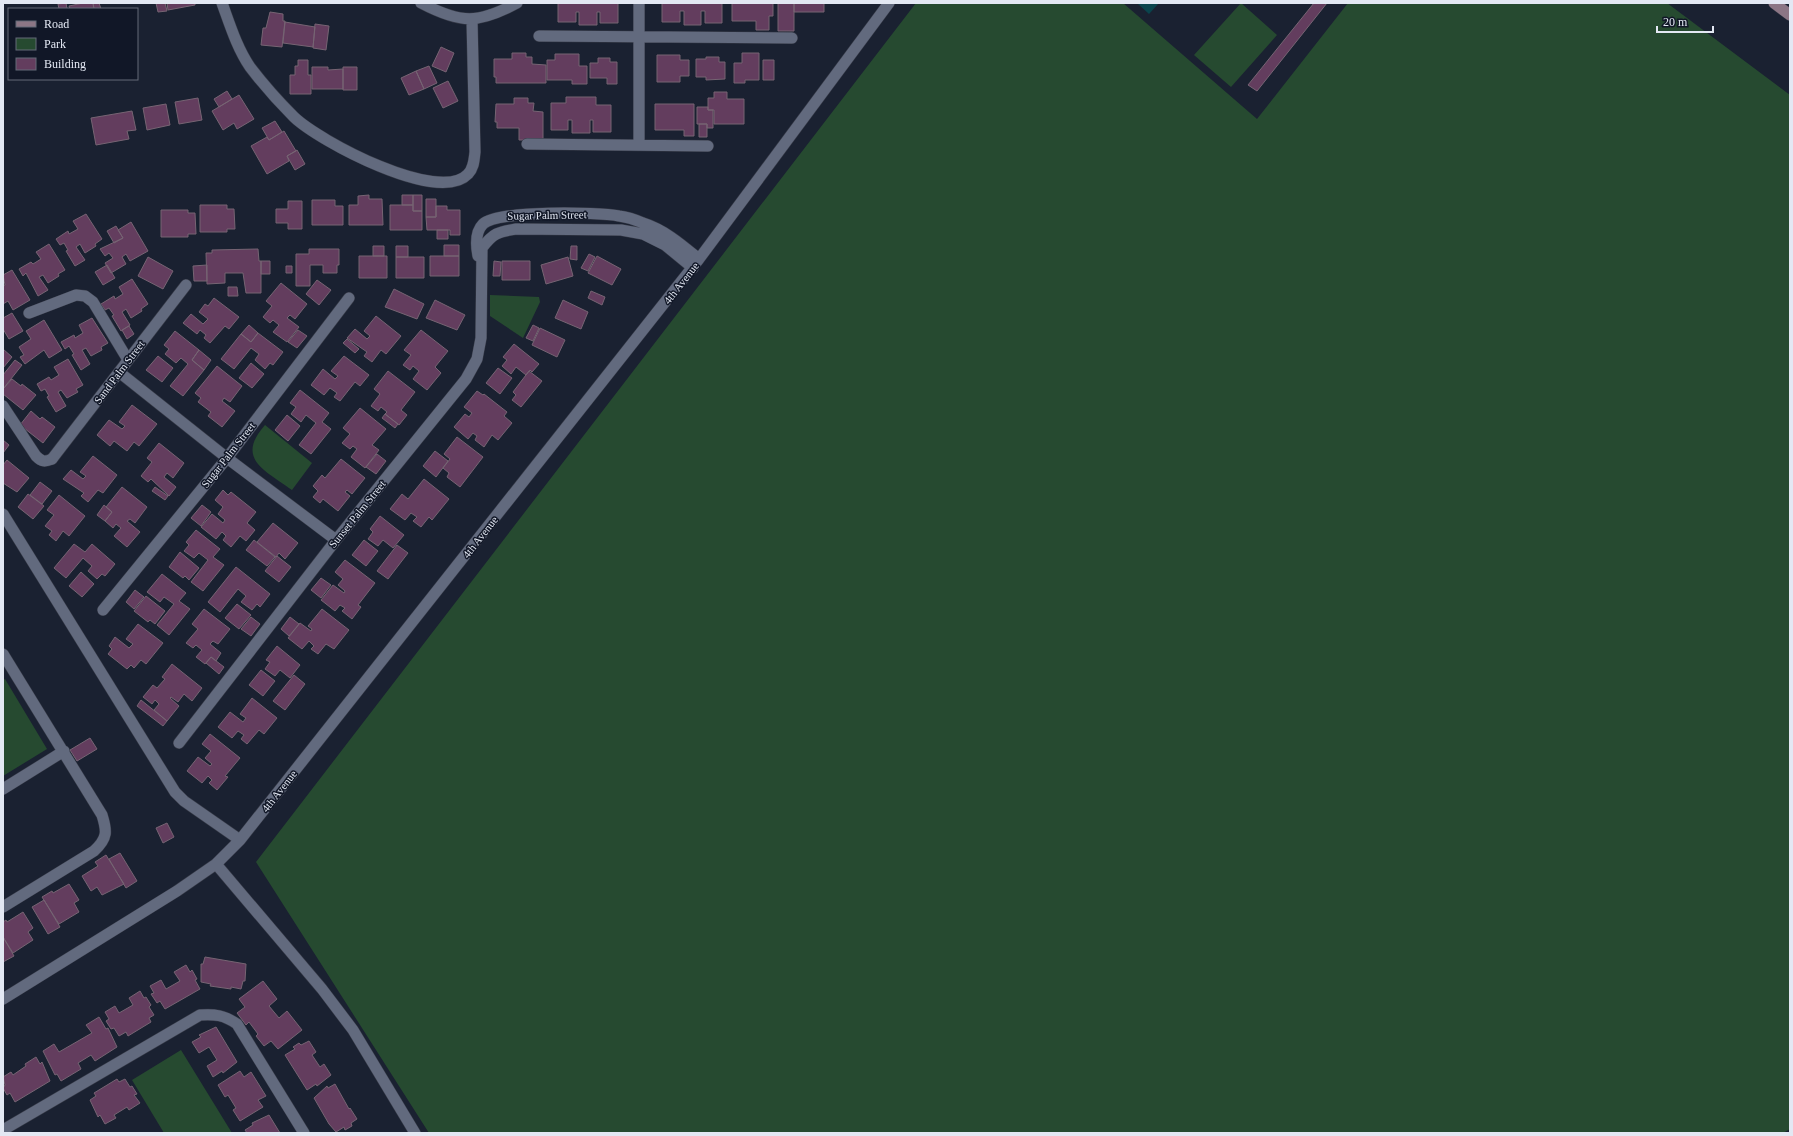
<svg xmlns="http://www.w3.org/2000/svg" width="1793" height="1136" viewBox="0 0 1793 1136" font-family="'Times New Roman',serif">
<style>
.green{fill:#264a30}
.water{fill:#0a444d}
.building{fill:#633d5e;stroke:#766473}
.lines{fill:none;stroke-linecap:round;stroke-linejoin:round}
.service-casing{stroke:#373b48;stroke-width:12}
.minor-casing{stroke:#373b48;stroke-width:12}
.secondary-casing{stroke:#373b48;stroke-width:12}
.service{stroke:#626a7e;stroke-width:11}
.minor{stroke:#626a7e;stroke-width:11}
.secondary{stroke:#8c7685;stroke-width:11}
.labels{text-anchor:middle;stroke-width:3;stroke-linejoin:round;paint-order:stroke}
.street-label{font-size:11px;fill:#e3e8f3;stroke:#111727}
</style>
<rect width="100%" height="100%" fill="#1a2131"/>
<!-- green -->
<path class="green" d="M916 3H1123L1257 119 1348 3H1667L1790 95V1129L1783 1133H429L256 862Z
M1241 3 1277 35 1231 87 1194 55Z
M490 295 539 297 540 302 523 338 490 316Z
M265 425 312 463 292 490C265 470 235 459 265 425Z
M5 679 47 749 3 776V680Z
M181 1050 232 1133H164L132 1080Z"/>
<!-- water -->
<path class="water" d="M1137 3H1159L1149 14Z"/>
<!-- building -->
<path class="building" d="M66 3 67 9H59L58 4Z
M83 3H93L94 9H70L69 6Z
M93 3H99L101 9H94Z
M156 3H165L167 11 158 12Z
M167 3H195V5L168 10Z
M558 3H618V23H600V12H597V25H579V12H576V22H558Z
M662 3H722V23H705V11H701V25H684V11H680V22H662Z
M732 3H773V16H769V30H756V21H732Z
M778 3H794V31H778Z
M794 3H824V12H794Z
M1314 3H1327L1257 91 1248 85Z
M270 12 283 14V21H285L282 47 261 45 263 28H266Z
M285 22 315 27 313 47 283 43Z
M315 24 329 26 326 50 313 48Z
M441 47 454 53 446 72 432 66Z
M512 53H526V57H532V64L546 65V83H496V77H494V59H512Z
M742 53H759V80H745V83H734V63H742Z
M555 54H579V66H587V84H572V80H547V60H555Z
M657 55H680V60H689V76H680V82H657Z
M706 57H719V62H725V79L706 80V77H696V59H706Z
M598 58H610V62H617V84H607V78H590V63H598Z
M298 60H308V75H311V94H290V75H295V66H298Z
M763 60H774V80H763Z
M429 66 437 83 424 89 416 71Z
M312 67H328V70L343 69V89H312Z
M343 67H357V90H343Z
M416 71 424 89 409 95 401 78Z
M448 81 458 101 443 108 433 88Z
M227 91 232 99 219 107 214 99Z
M714 92H727V99H744V124H714V110H708V98H714Z
M239 95 254 119 237 129 234 123 223 130 212 111Z
M566 97H596V105H611V132H593V120H590V133H572V120H568V130H551V103H566Z
M198 98 202 120 179 124 175 102Z
M514 98H528V103H534L533 111 543 112V140H519V128H497V122H495L496 104H514Z
M166 104 170 125 147 130 143 108Z
M655 104H694V136H684V130H655Z
M697 107H708V110H713V128H707V124H697Z
M132 111 136 130 127 131 129 139 96 145 91 118Z
M275 121 282 132 269 140 262 128Z
M699 124H707V137H699Z
M284 131 296 151 287 156 289 161 267 174 251 146 267 137 269 140Z
M297 150 305 164 295 170 287 156Z
M369 195V199H382L383 225H349V205H358V196Z
M402 195H413V205H402Z
M413 195H422V211H413Z
M426 199H436V217H426Z
M312 200H335V206H343V225H312Z
M288 201H302V229H288V223H276V209H288Z
M200 205H227V209H234L235 229H227V232H200Z
M390 205H413V211H422V230H390Z
M436 206H447V210H460V235H450V230H427L426 217H436Z
M161 210H188V213H195L196 234H188V237H161Z
M86 214 102 239 95 244 96 246 85 253 80 244 76 247 85 260 75 266 66 251 68 250 64 243 60 245 56 239 68 231 69 234 78 229 73 221Z
M131 222 148 251 130 261 126 254 122 257 126 264 111 273 105 263 113 258 109 253 105 256 100 249 123 238 118 230Z
M116 226 123 238 114 243 107 231Z
M437 230H448V239H437Z
M49 244 65 270 58 274 59 276 48 283 43 275 39 277 48 290 38 296 26 273 23 276 19 269 31 262 33 264 41 259 36 252Z
M444 245H459V256H444Z
M373 246H384V256H373Z
M396 246H408V257H396Z
M571 246H577V260L570 259Z
M258 249 259 261H261V293H246L243 273H225V283L207 284 206 253H212V250Z
M309 249H339V265H337V273H323V265H310V286H296V254H309Z
M589 254 595 257 588 271 581 268Z
M359 256H387V278H359Z
M430 256H459V276H430Z
M597 256 621 269 612 285 588 273Z
M148 257 173 271 163 289 138 276Z
M396 257H424V278H396Z
M568 257 573 276 546 284 541 265Z
M261 261H270V274H261Z
M494 261 501 262 500 276H493Z
M502 261H530V280H502Z
M107 265 115 278 103 285 95 272Z
M207 265V281H194L193 266Z
M286 266H292V273H286Z
M12 270 30 300 13 310 8 301 3 304V286L5 285 3 275Z
M132 279 148 304 141 309 142 311 131 318 126 309 122 312 130 325 121 331 112 316 114 315 109 308 105 310 101 304 114 296 115 299 123 294 119 287Z
M317 280 331 290 319 305 306 294Z
M281 283 307 304 295 319 290 315 287 318 299 327 287 342 273 332 279 325 273 320 270 323 263 317 272 306 266 301Z
M228 287H237L238 296H228Z
M394 289 424 304 417 319 385 307Z
M591 291 605 297 602 305 588 298Z
M214 298 239 317 229 329 225 326 210 343 204 338 206 335 200 330 197 334 183 323 191 314 203 324 208 319 199 312 205 304 208 306Z
M435 300 465 315 457 330 426 318Z
M563 300 588 312 581 329 555 318Z
M12 313 23 331 9 339 3 329V318Z
M376 316 401 336 386 354 381 350 372 362 364 356 367 352 347 338 355 329 367 339 370 336 364 331Z
M92 318 108 343 101 347 102 350 91 356 86 348 82 350 90 364 81 370 72 355 74 354 69 346 65 349 61 342 74 335 75 338 83 333 79 325Z
M44 320 62 350 49 358 44 350 25 364 20 357 24 355 19 347 31 339 26 331Z
M249 325 258 333 251 342 241 334Z
M533 325 539 328 533 341 526 338Z
M129 326 134 334 127 339 122 330Z
M540 328 565 340 557 357 532 345Z
M298 330 307 336 297 348 288 342Z
M421 330 448 351 435 367 441 373 427 390 413 379 419 371 413 366 410 370 403 365 411 355 404 350Z
M175 331 199 350 192 360 204 370 183 396 170 386 188 364 181 358 176 363 165 354 169 349 164 345Z
M258 333 283 352 273 365 270 363 265 369 255 360 259 354 251 348 234 369 221 359 241 334 251 342Z
M347 339 359 349 355 353 343 343Z
M514 344 539 364 532 372 530 370 526 375 516 367 511 374 502 366 507 360 503 357Z
M3 349 12 357 3 368Z
M199 350 211 360 204 370 192 360Z
M158 356 173 368 162 382 146 370Z
M344 356 369 375 360 386 355 382 340 401 334 397 337 393 330 388 324 395 311 385 323 369 335 379 338 376 331 371Z
M68 359 83 385 76 389 78 392 67 398 61 390 58 392 66 406 56 412 47 397 49 396 45 389 41 391 37 384 49 377 51 380 59 375 54 367Z
M15 360 22 365 3 389V375Z
M251 363 264 374 252 388 239 378Z
M217 366 242 386 230 402 224 398 222 401 235 411 222 427 208 416 211 412 198 402 201 398 195 393Z
M498 368 512 378 500 394 486 383Z
M388 371 415 392 401 410 407 415 399 425 385 414 387 412 381 407 378 411 371 406 380 394 374 389Z
M529 371 542 381 521 407 512 400 516 395 513 392Z
M12 379 21 386 22 384 36 395 23 410 3 394V389Z
M300 390 329 413 322 422 331 429 311 454 299 445 316 423 306 415 301 422 291 414 296 407 290 403Z
M477 391 483 395 484 394 507 412 504 416 512 423 498 440 492 435 484 447 475 440 477 436 473 433 468 439 454 427 465 414 469 417 472 413 464 407Z
M132 405 157 424 139 446 134 442 127 451 114 441 110 446 97 435 109 420 122 429 125 426 119 422Z
M360 408 386 429 372 445 379 450 365 468 351 457 357 449 353 446 350 449 342 443 350 434 343 428Z
M31 411 40 419 42 417 55 427 43 443 20 425Z
M385 414 398 424 395 428 382 418Z
M287 415 300 426 288 441 275 430Z
M457 437 483 457 460 487 447 477 449 473 443 468 450 459 444 454Z
M3 440 9 445 3 453Z
M159 443 184 463 173 478 167 473 164 477 176 487 169 496 151 479 148 482 141 476 152 462 147 458Z
M435 451 448 461 436 477 423 466Z
M377 454 386 461 376 474 366 467Z
M93 456 117 475 103 493 98 490 88 502 81 496 84 493 63 479 71 470 83 479 86 476 80 472Z
M341 459 365 478 352 494 347 490 345 492 350 496 338 511 323 499 320 503 313 497 318 491 313 486 322 475 325 478Z
M7 460 29 478 17 492 3 483V465Z
M424 479 449 499 432 520 429 517 421 527 413 521 417 517 411 513 405 520 390 509 402 494 408 499Z
M40 482 52 491 42 504 30 495Z
M122 487 147 507 135 523 130 519 127 521 140 532 127 547 114 536 121 528 116 524 113 528 105 521 112 512 106 507Z
M155 487 168 496 165 500 152 491Z
M223 490 228 495 231 492 256 512 247 523 255 530 246 541 240 536 231 547 223 540 226 536 222 532 216 539 201 527 212 514 223 523 225 520 218 514 223 507 215 500Z
M28 494 44 506 33 519 18 507Z
M59 495 85 516 69 536 63 531 56 541 49 535 52 531 45 526 54 515 47 510Z
M104 505 112 512 105 521 97 515Z
M202 505 211 512 201 526 191 518Z
M380 516 404 535 393 548 383 540 378 546 368 539 373 532 370 529Z
M273 523 298 543 285 559 279 553 276 557 257 542Z
M196 530 220 549 213 557 224 565 203 591 191 582 208 560 199 553 194 558 184 551 189 545 186 542Z
M254 540 275 557 267 566 246 550Z
M364 540 378 551 366 566 352 555Z
M74 544 85 552 92 544 115 564 105 576 102 574 97 579 88 571 92 566 83 558 66 578 54 568Z
M397 545 408 553 388 579 377 571Z
M180 552 199 568 189 580 185 576 183 578 169 567Z
M277 556 291 567 279 582 265 571Z
M345 560 375 583 358 605 361 607 352 619 342 611 345 608 340 605 335 611 321 600 333 585 344 593 345 591 338 585 343 579 335 572Z
M236 567 270 594 260 607 257 604 252 610 241 602 246 596 238 589 220 612 208 602Z
M81 572 94 584 82 597 69 586Z
M162 574 186 593 179 601 190 609 169 635 157 625 174 604 164 597 160 602 147 592Z
M321 578 331 585 321 598 311 590Z
M135 590 144 597 134 609 126 602Z
M146 596 165 611 155 624 150 620 148 622 134 611Z
M237 604 251 615 239 629 225 618Z
M204 609 230 629 218 644 213 641 210 644 221 653 216 661 211 657 205 664 196 657 202 650 196 645 193 648 186 643 198 629 192 624Z
M322 609 349 630 334 649 326 644 318 654 311 649 314 646 309 641 302 649 288 638 300 623 311 631 312 629 308 626Z
M251 617 260 624 251 636 241 629Z
M290 617 299 624 289 636 281 629Z
M138 624 163 643 146 664 141 660 134 668 131 665 127 669 108 654 112 649 109 646 115 637 129 648 133 644 126 639Z
M277 646 300 665 290 678 280 670 275 676 265 669 270 662 266 660Z
M211 657 224 667 219 674 206 663Z
M172 664 202 688 192 701 184 694 178 702 171 697 170 698 179 706 167 721 154 710 159 704 155 700 152 704 143 697 153 685 157 688 165 679 162 677Z
M261 670 275 681 263 696 249 685Z
M294 675 305 684 285 710 273 701Z
M252 698 277 718 264 734 259 730 247 744 241 739 244 735 238 731 232 738 218 727 230 712 243 722 246 718 240 714Z
M141 700 167 721 163 726 137 706Z
M210 734 240 758 225 776 228 777 217 790 209 783 212 780 208 776 202 783 187 771 198 757 210 766 212 764 205 758 211 751 202 744Z
M90 738 97 749 77 761 70 750Z
M167 823 174 837 163 843 156 828Z
M120 853 137 881 126 888 109 859Z
M106 855 124 884 102 895 97 887 91 891 82 876 98 866 95 862Z
M69 884 79 900 74 903 79 912 59 924 42 897 52 891 53 893Z
M44 900 60 927 48 934 32 907Z
M23 912 33 928 28 932 33 940 13 953 3 937V922L6 920 7 922Z
M3 937 14 956 3 962Z
M205 957 246 964 245 981H243L241 989 231 987V989L210 986 211 984 201 982V964H203Z
M186 965 190 972 192 970 197 979 195 980 200 989 165 1009 160 1001 157 1003 151 994 154 993 150 986 161 980 166 989 180 981 174 972Z
M263 981 277 999 269 1006 279 1018 287 1011 302 1030 278 1049 271 1041 264 1046 256 1036 258 1034 249 1022 246 1025 237 1013 245 1007 239 999Z
M140 991 144 998 146 997 151 1005 149 1007 154 1015 149 1018 151 1022 128 1036 126 1032 119 1036 114 1028 111 1029 106 1021 109 1019 105 1012 115 1006 119 1013 133 1005 129 998Z
M99 1017 106 1029 108 1028 117 1047 95 1061 91 1055 78 1063 81 1069 61 1081 57 1074 55 1075 43 1051 54 1044 59 1052 92 1033 86 1025Z
M216 1027 237 1062 223 1073 222 1071 213 1077 207 1066 217 1060 209 1047 199 1053 192 1042 201 1037 199 1035Z
M309 1041 316 1052 312 1055 320 1067 324 1064 331 1075 317 1086 316 1084 307 1090 285 1055 295 1049 293 1047 299 1043 301 1045Z
M36 1057 40 1064 42 1062 50 1081 15 1102 10 1093 7 1095 3 1088 5 1085 3 1077 11 1072 13 1075 26 1066 25 1064Z
M240 1071 244 1077 251 1072 266 1096 258 1100 263 1107 240 1121 233 1110 236 1108 228 1095 225 1097 218 1085Z
M117 1079 119 1082 125 1079 130 1087 132 1086 137 1094 134 1095 140 1103 129 1110 127 1107 114 1115 116 1118 105 1124 100 1115 98 1117 90 1100 96 1096 94 1093Z
M335 1084 349 1109 350 1108 357 1119 351 1123 352 1126 345 1130 344 1127 336 1132 329 1124 314 1098 327 1086 328 1088Z
M269 1115 280 1133H247L245 1130 253 1125 252 1123Z"/>
<g class="lines">
<defs>
<path id="service" d="M29 313 76 295 85 296 93 302 128 360
M3 406 36 456C42 462 45 462 52 459"/>
<path id="minor" d="M222 3C230 25 237 48 250 67 263 84 279 102 294 117 319 141 439 205 468 174 474 168 474 160 475 152L472 20
M421 3C461 24 478 24 517 3
M539 36 792 38
M527 144 708 146
M639 145V3
M478 256C476 246 475 232 483 224 498 210 597 212 619 216 627 217 636 220 643 223 665 230 682 245 699 259
M119 372 227 458 336 540
M52 459 186 285
M3 514 175 792 184 801 240 840
M103 610 227 458 349 298
M3 654 102 815C107 831 108 838 94 851L3 907
M179 743 336 540 466 379 477 359 481 338 482 248C493 233 498 232 516 229L621 230 643 234 665 245 693 268
M3 789 64 751
M216 864 322 989 353 1030 415 1133
M3 999 177 891 216 864 240 840 699 259 889 3
M3 1130 200 1015C215 1014 224 1015 237 1024L304 1133"/>
<path id="secondary" d="M1774 3 1790 15"/>
</defs>
<!-- service casing -->
<use href="#service" class="service-casing"/>
<!-- minor casing -->
<use href="#minor" class="minor-casing"/>
<!-- secondary casing -->
<use href="#secondary" class="secondary-casing"/>
<!-- service -->
<use href="#service" class="service"/>
<!-- minor -->
<use href="#minor" class="minor"/>
<!-- secondary -->
<use href="#secondary" class="secondary"/>
</g>
<g class="labels">
<!-- street labels -->
<g class="street-label">
<text transform="translate(547 215) rotate(-1)" y="4">Sugar Palm Street</text>
<text transform="translate(681 283) rotate(-52)" y="4">4th Avenue</text>
<text transform="translate(119 372) rotate(-53)" y="4">Sand Palm Street</text>
<text transform="translate(228 455) rotate(-52)" y="4">Sugar Palm Street</text>
<text transform="translate(357 514) rotate(-51)" y="4">Sunset Palm Street</text>
<text transform="translate(480 537) rotate(-52)" y="4">4th Avenue</text>
<text transform="translate(279 791) rotate(-52)" y="4">4th Avenue</text>
</g>
</g>
<!-- border -->
<rect width="1793" height="1136" fill="none" stroke="#e3e8f3" stroke-width="8"/>
<!-- legend -->
<rect x="8" y="8" width="130" height="72" fill="#111727" stroke="#656b79"/>
<rect x="16" y="21" width="20" height="6" fill="#8c7685" stroke="#656b79"/>
<text x="44" y="28" font-size="12" fill="#e3e8f3">Road</text>
<rect x="16" y="38" width="20" height="12" fill="#264a30" stroke="#656b79"/>
<text x="44" y="48" font-size="12" fill="#e3e8f3">Park</text>
<rect x="16" y="58" width="20" height="12" fill="#633d5e" stroke="#656b79"/>
<text x="44" y="68" font-size="12" fill="#e3e8f3">Building</text>
<!-- scale -->
<path d="M1657 26v6h56v-6" fill="none" stroke="#e3e8f3" stroke-width="2"/>
<text x="1663" y="26" font-size="12" fill="#e3e8f3" stroke="#111727" stroke-width="3" paint-order="stroke">20 m</text>
</svg>
